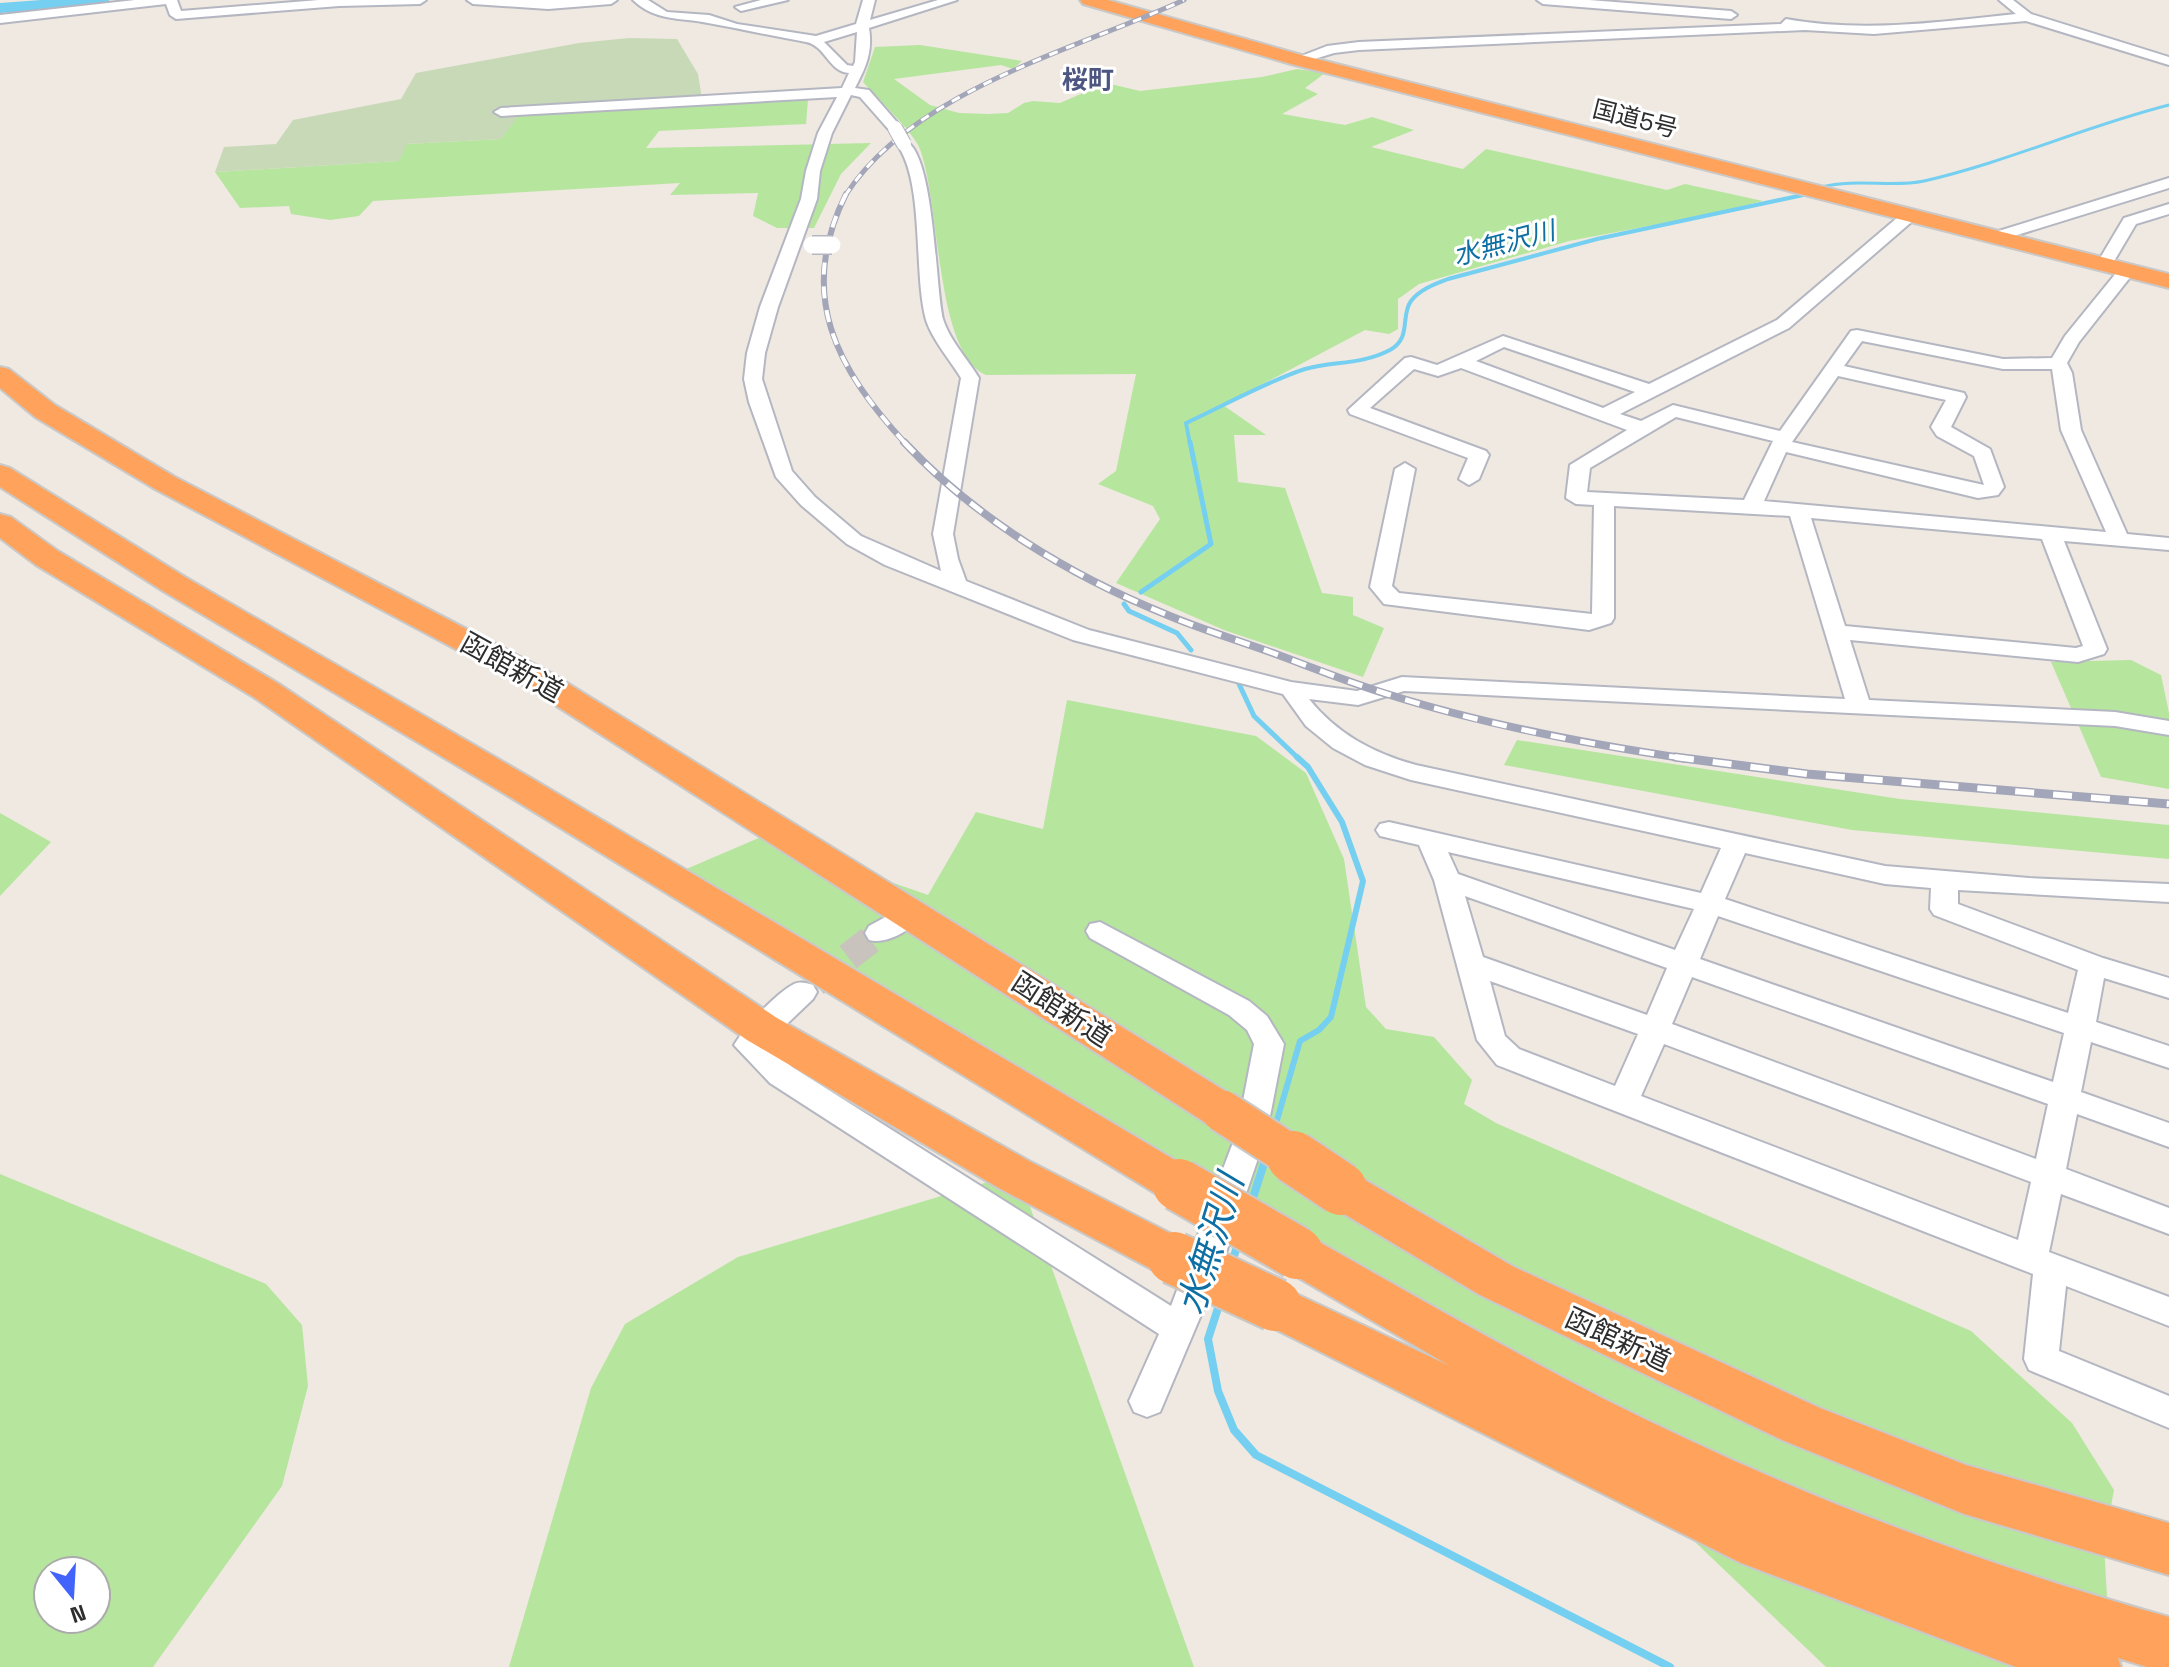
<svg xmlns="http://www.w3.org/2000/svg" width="2169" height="1667" viewBox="0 0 2169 1667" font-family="'Space Grotesk','Noto Sans JP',sans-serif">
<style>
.green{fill:#b6e59e;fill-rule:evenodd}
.cemetery{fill:#c8d9b8}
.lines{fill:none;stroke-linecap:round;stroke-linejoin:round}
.stream-far4{stroke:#75cff0;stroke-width:3}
.stream-far3{stroke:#75cff0;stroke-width:4}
.stream-far2{stroke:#75cff0;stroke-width:5}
.stream-far1{stroke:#75cff0;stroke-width:6}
.stream{stroke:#75cff0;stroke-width:8}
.river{fill:#75cff0;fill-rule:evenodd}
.minor-tunnel{stroke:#c8c4bd;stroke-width:28;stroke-dasharray:28 14;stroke-linecap:butt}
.minor-casing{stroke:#b4b7c1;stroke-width:4}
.highway-casing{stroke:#c9c9c9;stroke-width:4}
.minor{fill:#fff;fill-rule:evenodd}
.highway{fill:#ffa35c;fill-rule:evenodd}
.rail-far3-casing{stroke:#a3a6b8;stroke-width:5}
.rail-far2-casing{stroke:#a3a6b8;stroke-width:6}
.rail-far1-casing{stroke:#a3a6b8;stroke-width:8}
.rail-casing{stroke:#a3a6b8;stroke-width:9}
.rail-far3{stroke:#fff;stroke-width:3;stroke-dasharray:9;stroke-linecap:butt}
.rail-far2{stroke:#fff;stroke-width:4;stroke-dasharray:12;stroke-linecap:butt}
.rail-far1{stroke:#fff;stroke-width:5;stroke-dasharray:15;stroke-linecap:butt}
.rail{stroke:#fff;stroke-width:6;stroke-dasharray:19;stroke-linecap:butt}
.minor-bridge-far1-casing{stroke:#b4b7c1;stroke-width:16;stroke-linecap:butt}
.minor-bridge-casing{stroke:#b4b7c1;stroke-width:20;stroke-linecap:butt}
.highway-bridge-far1-casing{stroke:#c9c9c9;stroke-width:45;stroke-linecap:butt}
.highway-bridge-casing{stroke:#c9c9c9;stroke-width:56;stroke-linecap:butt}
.minor-bridge-far1{stroke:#fff;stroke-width:14}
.minor-bridge{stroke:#fff;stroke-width:17}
.highway-bridge-far1{stroke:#ffa35c;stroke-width:41}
.highway-bridge{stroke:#ffa35c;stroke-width:52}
.labels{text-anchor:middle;stroke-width:6;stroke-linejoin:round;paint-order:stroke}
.far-street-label{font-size:24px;fill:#2e2e2e;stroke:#fff}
.far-quarter-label{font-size:26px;font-weight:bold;fill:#4d5680;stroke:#fff}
.far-water-label{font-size:26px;font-style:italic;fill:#0d6fa3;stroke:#fff}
.street-label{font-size:28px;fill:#2e2e2e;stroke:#fff}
.near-water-label{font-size:36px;font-style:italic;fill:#0d6fa3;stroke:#fff}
</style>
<rect width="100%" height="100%" fill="#efe9e1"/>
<!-- green -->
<path class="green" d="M920 45 1022 61 1013 69 1001 65 894 79 930 105 959 113 988 114 1008 113 1024 103 1033 101 1060 103 1106 83 1140 91 1262 77 1297 69 1325 73 1305 88 1318 94 1282 114 1345 125 1372 117 1414 130 1371 147 1463 169 1486 149 1667 190 1685 184 1763 201 1702 216 1569 241 1419 284 1398 299V329L1389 334 1365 330 1223 405 1266 435H1234L1238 482 1285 488 1322 593 1353 597V615L1384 628 1363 677 1224 630 1116 583 1160 519 1153 506 1098 484 1116 471 1136 374 986 375C934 353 941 199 919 147 912 131 876 97 863 82L875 47Z
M808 99 806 124 659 131 646 148 871 143 841 174 814 228H777L753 216 758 193 670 195 680 183 373 201 359 216 330 220 291 214 289 206 240 208 215 172 398 161 406 144 501 139 519 114Z
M2131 660 2161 675 2169 713V789L2101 777 2051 662Z
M1067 700 1256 736 1306 773 1344 859 1366 1007 1386 1029 1434 1037 1472 1080 1464 1104 1496 1123 1971 1331 2072 1423 2114 1490 2104 1544 2111 1667H1826L1606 1457 1233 1187 899 1027 663 879 761 837 928 895 976 812 1043 829Z
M1517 740 1900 799 2169 825V859L1852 830 1504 765Z
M0 813 51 842 0 896Z
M1018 1173 1194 1667H509L591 1388 625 1324 738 1257Z
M0 1174 266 1284 302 1325 308 1386 282 1486 153 1667H0ZM48 1571H96V1619H48Z"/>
<!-- cemetery -->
<path class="cemetery" d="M629 38 677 39 698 74 703 105 520 114 501 139 407 144 399 161 215 172 224 147 276 144 293 120 401 99 416 73 579 43Z"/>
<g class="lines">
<!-- stream-far4 -->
<path class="stream-far4" d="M1821 187C1858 178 1892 188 1924 181 2007 162 2086 126 2169 105
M1799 196 1803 195"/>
<!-- stream-far3 -->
<path class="stream-far3" d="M1190 444 1186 423C1221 407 1270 380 1305 369 1334 361 1361 365 1390 350 1412 338 1400 316 1411 301 1420 289 1435 284 1448 279L1597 239 1803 195"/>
<!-- stream-far2 -->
<path class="stream-far2" d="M1141 592 1211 544 1190 442
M1124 604 1129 611 1177 633 1191 650
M1239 684 1254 716 1299 759"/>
<!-- stream-far1 -->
<path class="stream-far1" d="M1275 1127 1300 1041 1319 1030 1331 1017 1363 881 1342 822 1308 767 1297 757"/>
<!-- stream -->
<path class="stream" d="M1251 1204 1266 1157
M1231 1265 1239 1241
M1220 1302 1208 1339 1218 1391 1234 1430 1256 1455 1670 1667"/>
<!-- river -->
<path class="river" d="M41 0H110L102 5 0 13V3Z"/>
<!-- minor-tunnel -->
<path class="minor-tunnel" d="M815 983 879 933"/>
<defs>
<path id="minor" d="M135 0H177L181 11 319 0H426L420 4 339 6 176 19 170 15 166 4 0 23V15Z
M467 0H617L611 4 548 9 473 4Z
M633 0H648L667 12 709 15 737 24 816 36 856 24 863 0H875L870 20 938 0H957L869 28C873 52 866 67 855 88L869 90 902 128 900 131H890L860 97 851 95 832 133 820 171 817 199 778 307 765 353 762 379 792 471 815 497 861 536 941 571 933 534 961 378C950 360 932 339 926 320 913 273 925 184 897 144L904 140C935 151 935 287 943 319 949 339 968 360 979 378L953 534 958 559 966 581 1089 630 1291 682 1357 691 1402 677 1845 699 1790 516 1614 506V618L1611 623 1589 630 1384 604 1370 587 1395 469 1405 463 1415 469 1392 586 1399 593 1592 614 1594 505 1576 504 1566 498 1570 465 1627 430 1461 368 1438 376 1414 369 1370 408 1486 451 1489 455 1479 479 1469 485 1459 479 1468 458 1350 414 1348 410 1405 358 1411 357 1437 365 1503 336 1649 384 1777 320 1904 212H1916V218L1789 328 1620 414 1641 421 1673 405 1780 431 1851 331 1857 330 2003 359 2052 358 2065 336 2121 267H2133L2135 271 2079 342 2067 363 2072 373 2081 430 2127 534 2169 538V550L2064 541 2107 649 2104 654 2078 662 1850 640 1869 700 2115 712 2169 721V735L2115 726 1404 691 1358 705 1309 699C1337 734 1373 753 1416 765L1885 866 2029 878 2169 884V902L1958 890V904L2103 958 2169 978V998L2104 978 2096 1022 2169 1046V1068L2091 1042 2081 1092 2169 1123V1147L2077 1114 2066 1169 2169 1208V1234L2061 1194 2049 1252 2169 1297V1326L2066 1286 2059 1351 2169 1396V1428L2029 1370 2024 1359 2033 1274 1497 1065 1477 1040 1434 880 1419 845 1380 836 1376 830 1380 824 1389 822 1701 893 1721 848 1411 780 1365 765 1333 748 1306 726 1283 694 1073 640 885 565 847 544 801 505 776 477 749 402 744 379 747 353 760 307 801 199 806 171 818 133 837 97 501 116 494 112 501 108 842 88 849 73C829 72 825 45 806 42 773 36 741 29 708 23 680 17 656 22 633 0ZM857 32 855 62 853 66 847 65 824 42ZM1862 341 2003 369H2052L2061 430 2106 532 1764 501 1786 452 1978 498 1998 495 2004 487 1990 449 1951 427 1966 397 1964 393 1844 366ZM1504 347 1635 392 1603 408 1476 361ZM1838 376 1946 400 1931 427 1937 436 1974 456 1984 485 1792 442ZM1676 417 1773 441 1744 500 1587 492 1590 468ZM1811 518 2042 539 2083 646 2076 648 1845 626ZM1448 852 1694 909 1675 950 1458 874ZM1745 853 1885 884 1931 888 1930 909 1934 915 2078 970 2068 1013 1725 899ZM1465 896 1667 968 1647 1015 1483 957ZM1718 916 2064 1033 2053 1082 1700 959ZM1692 977 2048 1104 2036 1159 1672 1024ZM1490 981 1638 1034 1615 1086 1519 1049 1505 1036ZM1664 1044 2031 1182 2018 1240 1641 1096Z
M761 0H788L741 11 735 7Z
M1537 0H1589L1731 11 1737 15 1731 19 1543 4Z
M1999 0H2013L2031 14 2169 57V65L2026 21 1874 34 1805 30 1359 50 1334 53 1298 64 1291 60 1327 46 1359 42 1781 24 1786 19C1863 33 1939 22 2016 14Z
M2169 178V188L2001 240H1989L1987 237 1989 234Z
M2169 204V214L2136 224 2110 268H2098L2096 265 2124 218Z
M911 903 921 905 925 912C915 928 888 945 869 940L865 933 869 926Z
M1100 922 1249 1001 1267 1016 1284 1044 1267 1132 1220 1270 1160 1412 1147 1417 1134 1412 1129 1401 1159 1334 770 1083 734 1045C745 1027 775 994 794 984 801 981 806 983 813 985L817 992 813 999 766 1044 792 1067 1171 1306 1237 1132 1254 1044 1247 1030 1229 1015 1090 938 1086 931 1090 924Z"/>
<path id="highway" d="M1080 0H1108L1305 56 2169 274V288L1291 64 1083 4Z
M0 367 9 369 55 405 175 477 551 673 1238 1099 1244 1111 1238 1123 1222 1128 1206 1123 527 687 155 489 35 417 0 388Z
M0 465 10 468 185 577 531 778 1195 1172 1202 1185 1195 1198 1179 1203 1163 1198 505 794 163 591 0 487Z
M0 514 11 517 58 551 279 684 777 1018 1029 1161 1191 1244 1198 1258 1191 1272 1174 1278 1157 1272 997 1187 747 1040 255 698 36 565 0 538Z
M1341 1171 1358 1176 1514 1267 1820 1408 1966 1465 2169 1523V1575L1964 1514 1782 1440 1480 1295 1324 1202 1318 1189 1324 1176Z
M1297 1233 1314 1239C1409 1293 1503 1347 1600 1397 1782 1489 1972 1562 2169 1617V1667H2147L2118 1658 2121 1667H2016L1741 1563 1257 1320 1250 1305 1257 1290 1275 1284 1450 1366 1280 1267 1273 1253 1280 1239Z"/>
</defs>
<!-- minor casing -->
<use href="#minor" class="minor-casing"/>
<!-- highway casing -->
<use href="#highway" class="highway-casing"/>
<!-- minor -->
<use href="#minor" class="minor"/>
<!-- highway -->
<use href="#highway" class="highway"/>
<defs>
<path id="rail-far3" d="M845 196C913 90 1075 50 1184 0"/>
<path id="rail-far2" d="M846 194C796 295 836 368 906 444"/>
<path id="rail-far1" d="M904 442C975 518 1069 575 1165 614 1200 629 1237 640 1273 653 1311 667 1348 682 1387 694 1485 725 1587 744 1688 759"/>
<path id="rail" d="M1675 757 1807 774 2169 804"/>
</defs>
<!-- rail-far3 casing -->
<use href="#rail-far3" class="rail-far3-casing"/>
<!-- rail-far2 casing -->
<use href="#rail-far2" class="rail-far2-casing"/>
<!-- rail-far1 casing -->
<use href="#rail-far1" class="rail-far1-casing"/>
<!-- rail casing -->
<use href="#rail" class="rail-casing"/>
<!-- rail-far3 -->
<use href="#rail-far3" class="rail-far3"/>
<!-- rail-far2 -->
<use href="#rail-far2" class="rail-far2"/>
<!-- rail-far1 -->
<use href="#rail-far1" class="rail-far1"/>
<!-- rail -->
<use href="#rail" class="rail"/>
<defs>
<path id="minor-bridge-far1" d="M895 128 904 144"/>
<path id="minor-bridge" d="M812 245H832"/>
<path id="highway-bridge-far1" d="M1222 1111 1296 1159"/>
<path id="highway-bridge" d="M1293 1157 1341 1189
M1179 1185 1297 1253
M1174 1258 1275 1305"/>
</defs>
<!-- minor-bridge-far1 casing -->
<use href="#minor-bridge-far1" class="minor-bridge-far1-casing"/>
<!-- minor-bridge casing -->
<use href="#minor-bridge" class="minor-bridge-casing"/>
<!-- highway-bridge-far1 casing -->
<use href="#highway-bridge-far1" class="highway-bridge-far1-casing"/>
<!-- highway-bridge casing -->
<use href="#highway-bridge" class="highway-bridge-casing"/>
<!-- minor-bridge-far1 -->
<use href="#minor-bridge-far1" class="minor-bridge-far1"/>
<!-- minor-bridge -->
<use href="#minor-bridge" class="minor-bridge"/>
<!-- highway-bridge-far1 -->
<use href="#highway-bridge-far1" class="highway-bridge-far1"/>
<!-- highway-bridge -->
<use href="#highway-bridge" class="highway-bridge"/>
</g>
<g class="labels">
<!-- far-street labels -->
<g class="far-street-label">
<text transform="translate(1635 119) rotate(14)" y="8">国道5号</text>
</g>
<!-- far-quarter labels -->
<g class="far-quarter-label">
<text x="1088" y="89">桜町</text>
</g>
<!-- far-water labels -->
<g class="far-water-label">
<text transform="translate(1504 243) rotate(-15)" y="9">水無沢川</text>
</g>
<!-- street labels -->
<g class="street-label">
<text transform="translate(512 667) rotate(29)" y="10">函館新道</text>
<text transform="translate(1062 1009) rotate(33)" y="10">函館新道</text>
<text transform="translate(1618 1339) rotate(25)" y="10">函館新道</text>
</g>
<!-- near-water labels -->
<g class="near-water-label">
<text transform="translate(1210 1244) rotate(-73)" y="13">水無沢川</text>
</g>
</g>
<!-- north arrow -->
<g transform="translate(72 1595) rotate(162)"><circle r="38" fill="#ffffff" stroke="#ababab" stroke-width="2"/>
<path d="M0-6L14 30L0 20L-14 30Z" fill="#4264fb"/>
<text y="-12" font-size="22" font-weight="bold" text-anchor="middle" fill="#2e2e2e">N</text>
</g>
</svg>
